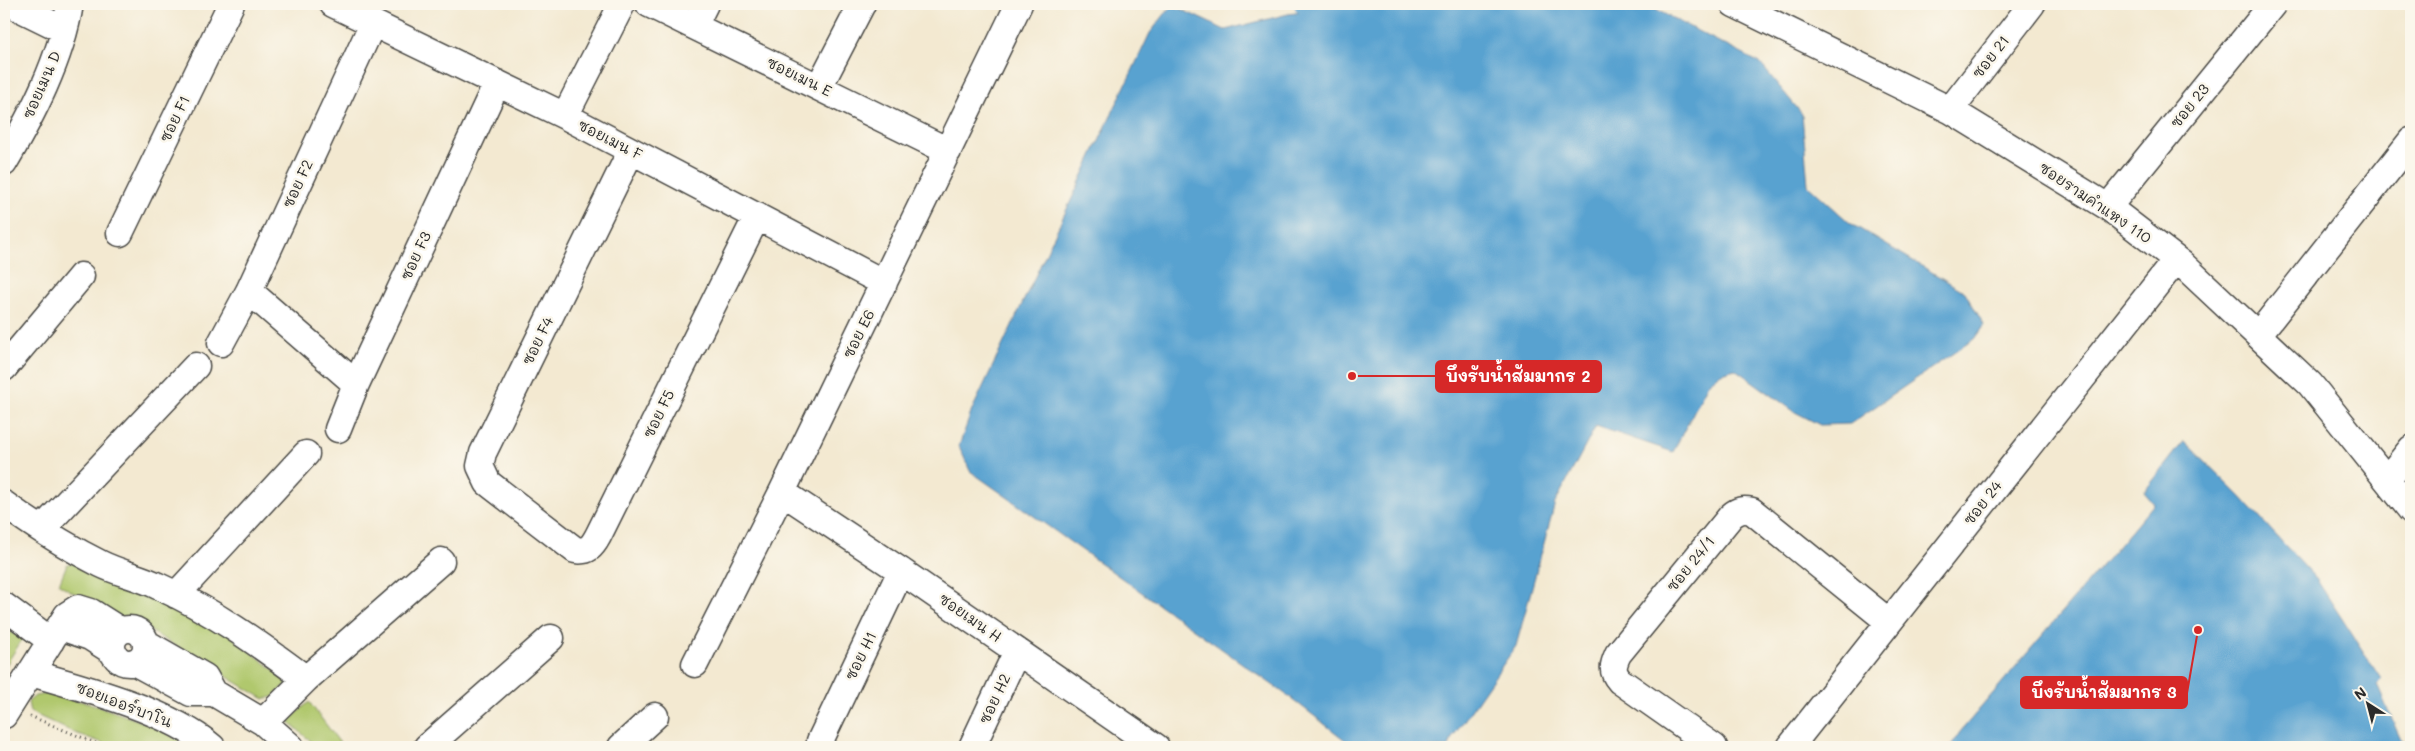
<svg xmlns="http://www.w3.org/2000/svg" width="2415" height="751" viewBox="0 0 2415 751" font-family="Mali,'Playpen Sans Thai',sans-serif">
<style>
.green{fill:#b0c86d;stroke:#6e7a4c}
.water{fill:#59a2d0;stroke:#42667e}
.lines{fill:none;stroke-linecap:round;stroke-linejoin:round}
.canal{stroke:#59a2d0;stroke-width:20}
.minor-casing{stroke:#494844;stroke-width:29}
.path{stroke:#494844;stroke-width:3;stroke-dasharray:1 4;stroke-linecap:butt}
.minor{stroke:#fff;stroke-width:26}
.labels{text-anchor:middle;stroke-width:5;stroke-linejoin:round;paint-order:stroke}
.street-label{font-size:15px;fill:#2b2b2b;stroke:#fbf7ec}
.leader{fill:none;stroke:#d62828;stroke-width:2}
.callout-dot{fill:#d62828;stroke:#fbf7ec;stroke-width:2}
.callout{fill:#d62828;stroke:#d62828;stroke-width:2}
.callout-label{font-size:16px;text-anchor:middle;font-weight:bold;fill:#fff}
</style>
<rect width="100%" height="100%" fill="#fbf7ec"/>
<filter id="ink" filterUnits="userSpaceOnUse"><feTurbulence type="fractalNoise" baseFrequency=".02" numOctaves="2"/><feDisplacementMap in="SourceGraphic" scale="10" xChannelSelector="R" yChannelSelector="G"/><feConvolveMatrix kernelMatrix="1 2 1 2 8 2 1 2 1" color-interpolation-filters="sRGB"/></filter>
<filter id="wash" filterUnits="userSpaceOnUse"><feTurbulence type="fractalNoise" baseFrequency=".0096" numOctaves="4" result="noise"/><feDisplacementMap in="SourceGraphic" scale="20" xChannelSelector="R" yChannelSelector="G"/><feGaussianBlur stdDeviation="1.12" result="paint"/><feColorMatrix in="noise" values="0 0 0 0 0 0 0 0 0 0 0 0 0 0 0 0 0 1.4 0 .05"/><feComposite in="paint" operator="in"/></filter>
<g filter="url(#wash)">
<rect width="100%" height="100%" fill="#f3e9d1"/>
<!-- green -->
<path class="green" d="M80 561 216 624 289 682 273 697 264 699 149 630 97 607 59 584 67 564Z
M4 629 23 638 4 668Z
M46 694 89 703 154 726 191 747H114L75 733 30 712 28 702 35 696Z
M309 702 343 747H317L288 721Z"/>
<!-- water -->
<path class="water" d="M1329 4H1645L1760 63 1802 114 1808 185 1850 223 1965 292 1984 325 1974 339 1850 424 1820 425 1795 412 1735 369 1721 373 1709 382 1673 452 1596 426 1555 503 1516 646 1452 738 1449 747H1354L1291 698 970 471 959 446 972 410 1150 33 1172 5 1225 30 1288 14 1318 10Z
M2184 441 2238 494 2317 580 2381 679 2377 685 2404 747H1950L1960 732 2154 504 2144 492Z"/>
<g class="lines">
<!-- canal -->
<path class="canal" d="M1304 4 1325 16 1329 32"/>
</g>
</g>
<g filter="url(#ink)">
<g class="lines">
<defs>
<path id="minor" d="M11 4 64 30
M333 4 565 116 884 283
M649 4 948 151
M1734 4 1950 110 2108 207 2182 264 2310 384 2411 510
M694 26 705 4
M819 87 862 4
M1950 110 2032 4
M565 116 622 4
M631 151 483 453 480 466 488 483 575 550C588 552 592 547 598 536L757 216
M4 163C32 115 61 60 70 4
M2108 207 2273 4
M120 233 231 4
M249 291 356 384
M2258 335 2411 141
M221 343 249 291 373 23
M4 368 81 276
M338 429 356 384 497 83
M2387 479 2411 449
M782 492 901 571 1156 747
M4 504C33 525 69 548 101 564 119 573 140 577 158 586 212 610 259 644 306 679
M42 529 196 366
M176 595 306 454
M4 606 51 641
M61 627 90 637 112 651
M112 646a17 17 0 1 1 34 0a17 17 0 1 1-34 0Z
M146 643 205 677 214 693
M134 662 191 693H214L263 722 291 747
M695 664 782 492 1019 4
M31 673C84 688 170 711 212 747
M4 715 67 615 78 608 91 612 121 631
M263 722 306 679 441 561
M820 741 901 571
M427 747 551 638
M621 747 655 716
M972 747 1017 651
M1714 747 1620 681C1611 671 1613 665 1618 654L1731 516C1738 510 1743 509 1752 511L1889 622
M1790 747 2176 260"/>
</defs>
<!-- minor casing -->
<use href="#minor" class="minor-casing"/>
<!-- path -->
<path class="path" d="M30 716 105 747"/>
<!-- minor -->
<use href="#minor" class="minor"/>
</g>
</g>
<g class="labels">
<!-- street labels -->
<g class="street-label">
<text transform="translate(1991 57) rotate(-52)" y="5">ซอย 21</text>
<text transform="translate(799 77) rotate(26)" y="5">ซอยเมน E</text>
<text transform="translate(42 85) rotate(-66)" y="5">ซอยเมน D</text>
<text transform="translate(2190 106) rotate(-51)" y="5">ซอย 23</text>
<text transform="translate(175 119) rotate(-64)" y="5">ซอย F1</text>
<text transform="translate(610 140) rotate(27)" y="5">ซอยเมน F</text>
<text transform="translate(298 184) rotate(-65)" y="5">ซอย F2</text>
<text transform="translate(2095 203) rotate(34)" y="5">ซอยรามคำแหง 110</text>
<text transform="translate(416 256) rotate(-65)" y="5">ซอย F3</text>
<text transform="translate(859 334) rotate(-64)" y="5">ซอย E6</text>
<text transform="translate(538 341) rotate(-64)" y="5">ซอย F4</text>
<text transform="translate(659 414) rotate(-64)" y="5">ซอย F5</text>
<text transform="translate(1983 503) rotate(-52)" y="5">ซอย 24</text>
<text transform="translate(1691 564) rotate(-51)" y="5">ซอย 24/1</text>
<text transform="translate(970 618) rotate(35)" y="5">ซอยเมน H</text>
<text transform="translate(861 656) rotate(-64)" y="5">ซอย H1</text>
<text transform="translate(995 699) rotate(-65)" y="5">ซอย H2</text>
<text transform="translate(124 705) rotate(21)" y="5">ซอยเออร์บาโน</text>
</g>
</g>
<!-- callouts -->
<path class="leader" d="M1352 376L1436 376M2198 630L2187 693"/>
<g class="callout-dot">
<circle cx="1352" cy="376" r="5"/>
<circle cx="2198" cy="630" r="5"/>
</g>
<g class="callout">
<rect x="1436" y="361" width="165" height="31" rx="5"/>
<rect x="2021" y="677" width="166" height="31" rx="5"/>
</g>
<g class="callout-label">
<text x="1518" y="382">บึงรับน้ำสัมมากร 2</text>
<text x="2104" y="698">บึงรับน้ำสัมมากร 3</text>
</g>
<!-- margin -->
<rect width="2415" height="751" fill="none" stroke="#fbf7ec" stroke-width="20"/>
<!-- north arrow -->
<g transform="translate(2368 704) rotate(324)" stroke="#fbf7ec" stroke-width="4" paint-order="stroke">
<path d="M0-4L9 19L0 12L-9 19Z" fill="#2b2b2b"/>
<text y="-8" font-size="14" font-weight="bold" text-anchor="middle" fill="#2b2b2b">N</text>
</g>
</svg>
